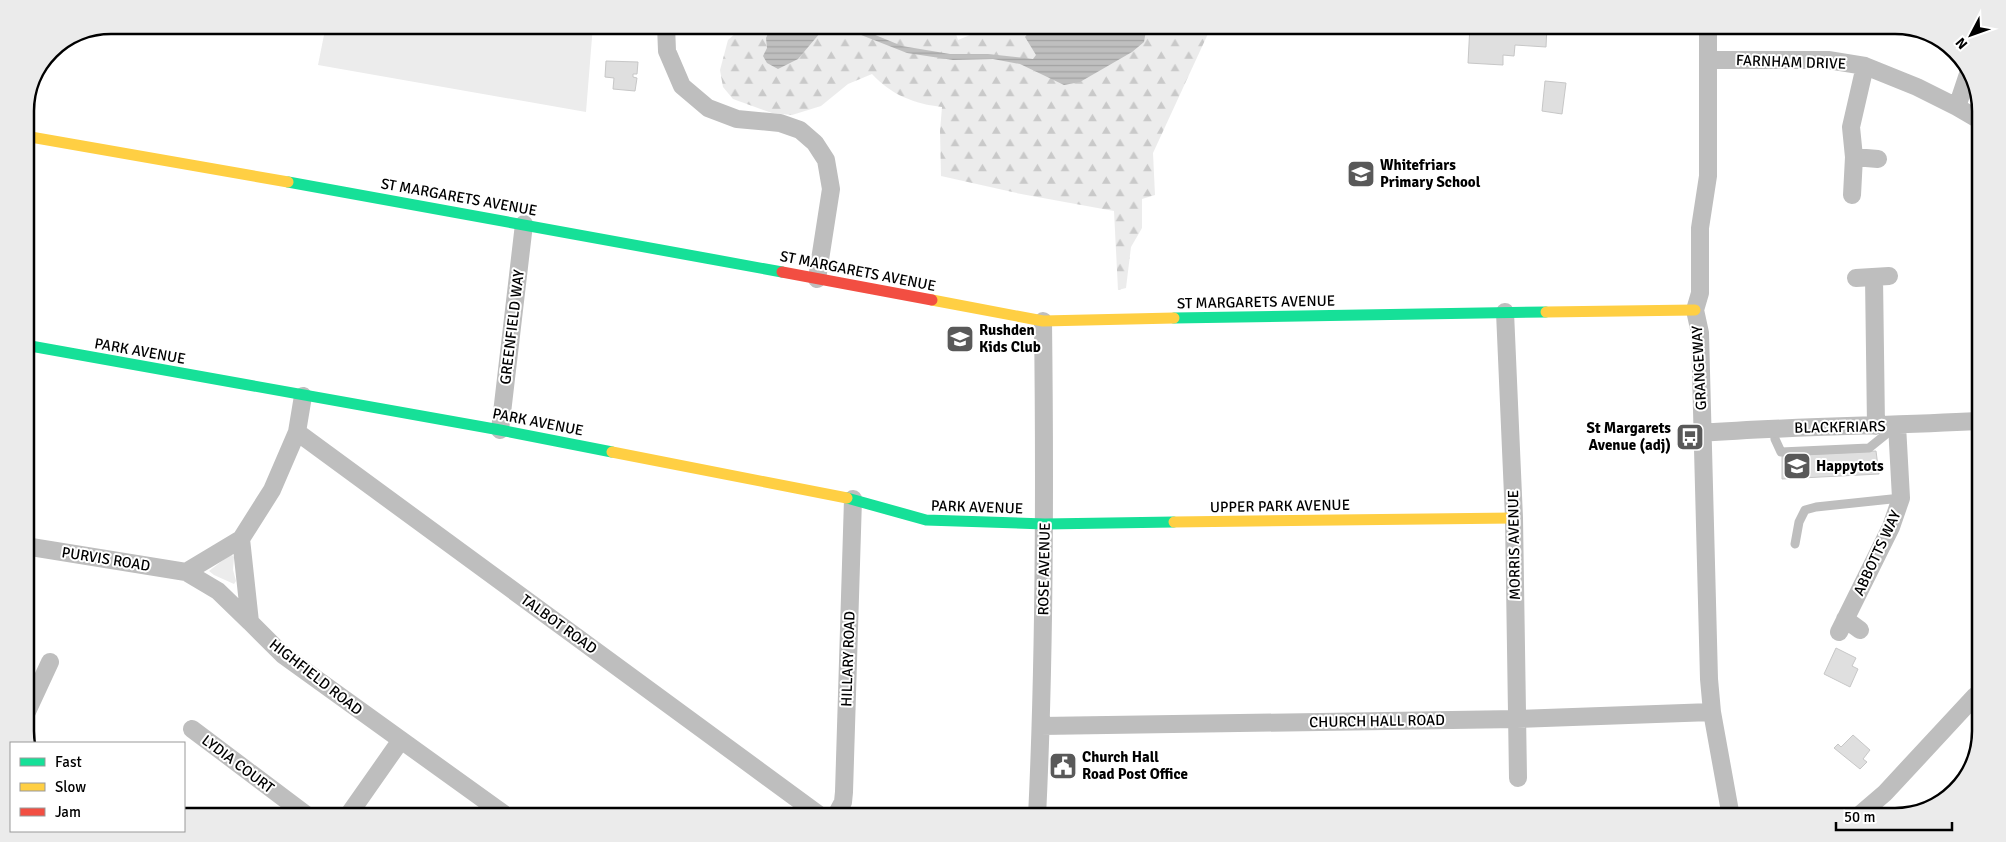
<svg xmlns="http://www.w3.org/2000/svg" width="2006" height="842" viewBox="0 0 2006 842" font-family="Signika,sans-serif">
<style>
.green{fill:#ececec}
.forest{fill:url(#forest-firs)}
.garden{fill:url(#garden-dots)}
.water{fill:url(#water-rules)}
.building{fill:#dfdfdf;stroke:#c7c7c7}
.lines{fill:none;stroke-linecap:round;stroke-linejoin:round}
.lane{stroke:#bebebe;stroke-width:9}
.street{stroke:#bebebe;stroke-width:18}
.fast{stroke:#16e098;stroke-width:11}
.slow{stroke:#ffcf43;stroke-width:11}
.jam{stroke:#f24e42;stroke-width:11}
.labels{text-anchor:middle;stroke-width:4;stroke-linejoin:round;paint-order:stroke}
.street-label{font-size:15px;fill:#000;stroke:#fff}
.poi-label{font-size:15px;font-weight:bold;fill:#000;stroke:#fff;text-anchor:start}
.rim{fill:none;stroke:#000;stroke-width:2.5}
</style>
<defs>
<pattern id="forest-firs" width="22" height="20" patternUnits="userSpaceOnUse" patternTransform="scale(1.25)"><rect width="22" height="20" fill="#ececec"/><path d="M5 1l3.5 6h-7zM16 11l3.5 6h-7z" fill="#c9c9c9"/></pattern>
<pattern id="garden-dots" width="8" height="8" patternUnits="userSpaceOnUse" patternTransform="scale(1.25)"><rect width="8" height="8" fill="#ececec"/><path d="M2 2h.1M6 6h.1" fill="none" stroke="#c9c9c9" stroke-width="1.8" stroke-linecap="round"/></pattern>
<pattern id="water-rules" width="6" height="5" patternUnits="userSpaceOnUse" patternTransform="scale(1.25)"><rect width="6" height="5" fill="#bfbfbf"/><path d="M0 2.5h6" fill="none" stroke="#a2a2a2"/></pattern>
</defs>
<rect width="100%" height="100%" fill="#fff"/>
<!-- green -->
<path class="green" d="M326 25H593L586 112 318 65Z
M231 554 234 557 233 570 236 581 234 584 214 575 209 571Z"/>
<!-- forest -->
<path class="forest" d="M745 25H953L958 40 975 33V25H1212L1153 153 1155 195 1142 199V228L1131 247 1126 288 1118 290 1114 211 1021 194 941 176 940 131 942 107C915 104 891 95 872 74L848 84 821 106 792 115 772 113 733 99 723 87 720 70 728 40Z"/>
<!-- garden -->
<path class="garden" d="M1645 808 1644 817H1213Z"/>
<!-- water -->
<path class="water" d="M772 25H851L902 46 950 54H988L1033 59 1036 55 1025 37 1029 32 1040 29 1083 35 1115 25H1147L1144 42 1132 52 1080 82 1064 85 1020 64 993 59 953 60 907 53 851 31 836 28 820 33 798 59 778 69 767 63 763 56 767 48 766 38Z"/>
<!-- building -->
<path class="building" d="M1470 25H1547L1546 47 1515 45 1514 56 1503 55V65L1468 63Z
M606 61 638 62 637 74H633V77L637 78 635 91 613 89 614 78 605 77Z
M1545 81 1566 83 1562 114 1542 111Z
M1876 451 1879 474 1782 479V456Z
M1836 648 1856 658 1852 666 1858 669 1850 687 1824 674Z
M1853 735 1870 750 1863 759 1867 762 1860 769 1834 748 1838 744 1841 747Z"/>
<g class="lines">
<!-- lane -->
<path class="lane" d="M1774 428 1775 439 1781 452 1869 448 1895 427
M1795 544 1799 522 1805 510 1816 507 1901 498"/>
<!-- street -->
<path class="street" d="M666 25 667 51 682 86 708 108 737 119 780 123 800 130 815 143 826 160 831 189 817 279
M1708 25V176L1700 228V293L1695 310 1700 333 1709 679 1712 712 1731 817
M1709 60H1828L1865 66 1917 87 1957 107 1981 121
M1957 107 1969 71
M1854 157 1878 159
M1852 195 1854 157 1851 127 1865 66
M1874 277 1876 426
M1856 278 1889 276
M1505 312 1514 518 1518 778
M303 396 297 432 272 490 241 539 250 622 283 655 508 817
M500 430 524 224
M297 432 822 817
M1702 433C1794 426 1886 426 1978 421
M25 546 186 572 241 539
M186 572 218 591 250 622
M1845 619 1860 630
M1839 632 1891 527 1901 498 1897 425
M25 716 50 662
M1041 726 1517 719 1712 712
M192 729 309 817
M347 817 401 740
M835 817 843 802 844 792 853 499
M1037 817C1045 652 1045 486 1043 321
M1857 817 1885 793 1975 696"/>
<!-- fast -->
<path class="fast" d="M288 182 782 272
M1174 318 1546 312
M25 345 500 430 612 452
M847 498 926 520 1045 524 1174 522"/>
<!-- slow -->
<path class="slow" d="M25 136 288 182
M932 300 1043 321 1174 318
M1546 312 1695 310
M612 452 847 498
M1174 522 1514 518"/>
<!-- jam -->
<path class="jam" d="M782 272 932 300"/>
</g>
<!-- icons -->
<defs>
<symbol id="school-square" viewBox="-11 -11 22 22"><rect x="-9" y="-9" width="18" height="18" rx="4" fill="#595959" stroke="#fff"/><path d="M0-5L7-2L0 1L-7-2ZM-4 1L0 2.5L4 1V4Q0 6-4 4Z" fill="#fff"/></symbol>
<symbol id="bus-square" viewBox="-11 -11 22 22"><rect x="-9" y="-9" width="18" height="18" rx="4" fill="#595959" stroke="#fff"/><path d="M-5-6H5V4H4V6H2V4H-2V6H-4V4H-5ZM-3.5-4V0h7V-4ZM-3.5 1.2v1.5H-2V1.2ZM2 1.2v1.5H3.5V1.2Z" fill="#fff"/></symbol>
<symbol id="civic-square" viewBox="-11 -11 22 22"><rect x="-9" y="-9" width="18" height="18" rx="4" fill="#595959" stroke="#fff"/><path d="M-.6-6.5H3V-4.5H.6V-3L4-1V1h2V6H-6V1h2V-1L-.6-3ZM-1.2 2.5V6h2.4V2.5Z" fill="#fff"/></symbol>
</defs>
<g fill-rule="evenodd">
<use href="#school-square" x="1345" y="158" width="32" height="32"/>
<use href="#school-square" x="944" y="323" width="32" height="32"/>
<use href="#bus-square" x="1674" y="421" width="32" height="32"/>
<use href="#school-square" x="1781" y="450" width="32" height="32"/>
<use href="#civic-square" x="1047" y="750" width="32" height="32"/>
</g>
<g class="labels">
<!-- street labels -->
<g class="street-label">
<text transform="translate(1791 62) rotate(2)" y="5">FARNHAM DRIVE</text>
<text transform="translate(459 197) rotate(10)" y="5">ST MARGARETS AVENUE</text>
<text transform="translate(858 271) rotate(11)" y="5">ST MARGARETS AVENUE</text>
<text transform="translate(1256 302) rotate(-1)" y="5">ST MARGARETS AVENUE</text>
<text transform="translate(512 327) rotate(-83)" y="5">GREENFIELD WAY</text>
<text transform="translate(140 351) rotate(10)" y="5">PARK AVENUE</text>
<text transform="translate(1699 368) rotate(-93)" y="5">GRANGEWAY</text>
<text transform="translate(538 422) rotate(11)" y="5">PARK AVENUE</text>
<text transform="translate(1840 427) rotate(-1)" y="5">BLACKFRIARS</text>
<text transform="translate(1280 506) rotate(-1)" y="5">UPPER PARK AVENUE</text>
<text transform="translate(977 507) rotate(2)" y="5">PARK AVENUE</text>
<text transform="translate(1514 545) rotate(-91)" y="5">MORRIS AVENUE</text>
<text transform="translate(1877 553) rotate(-65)" y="5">ABBOTTS WAY</text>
<text transform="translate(106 559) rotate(9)" y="5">PURVIS ROAD</text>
<text transform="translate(1044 569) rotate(-89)" y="5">ROSE AVENUE</text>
<text transform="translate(559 624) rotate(36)" y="5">TALBOT ROAD</text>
<text transform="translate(848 659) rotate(-88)" y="5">HILLARY ROAD</text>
<text transform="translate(316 677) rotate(38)" y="5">HIGHFIELD ROAD</text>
<text transform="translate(1377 721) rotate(-1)" y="5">CHURCH HALL ROAD</text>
<text transform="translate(238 764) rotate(37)" y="5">LYDIA COURT</text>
</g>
<!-- poi labels -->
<g class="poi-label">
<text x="1380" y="170">Whitefriars<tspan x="1380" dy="17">Primary School</tspan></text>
<text x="979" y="335">Rushden<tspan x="979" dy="17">Kids Club</tspan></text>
<text x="1671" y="433" text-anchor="end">St Margarets<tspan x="1671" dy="17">Avenue (adj)</tspan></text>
<text x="1816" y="471">Happytots</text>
<text x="1082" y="762">Church Hall<tspan x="1082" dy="17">Road Post Office</tspan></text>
</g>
</g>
<!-- crop -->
<path d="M0 0H2006V842H0ZM111 34H1895A77 77 0 0 1 1972 111V731A77 77 0 0 1 1895 808H111A77 77 0 0 1 34 731V111A77 77 0 0 1 111 34Z" fill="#ebebeb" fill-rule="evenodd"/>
<path class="rim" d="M111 34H1895A77 77 0 0 1 1972 111V731A77 77 0 0 1 1895 808H111A77 77 0 0 1 34 731V111A77 77 0 0 1 111 34Z"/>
<!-- legend -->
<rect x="10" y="742" width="175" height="90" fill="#ffffff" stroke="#999999"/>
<rect x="20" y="758" width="25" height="8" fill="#16e098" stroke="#999999"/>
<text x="55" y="767" font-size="15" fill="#000000">Fast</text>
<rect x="20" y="783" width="25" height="8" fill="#ffcf43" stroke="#999999"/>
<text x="55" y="792" font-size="15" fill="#000000">Slow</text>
<rect x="20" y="808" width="25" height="8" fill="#f24e42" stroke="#999999"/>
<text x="55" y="817" font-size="15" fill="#000000">Jam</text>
<!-- north arrow -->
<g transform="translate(1971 35) rotate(229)" stroke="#ffffff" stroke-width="4" paint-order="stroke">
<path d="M0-4L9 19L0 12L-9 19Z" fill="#000000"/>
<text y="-8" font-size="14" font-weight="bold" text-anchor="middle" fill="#000000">N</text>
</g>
<!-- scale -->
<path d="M1836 822v8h116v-8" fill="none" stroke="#000000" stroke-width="2.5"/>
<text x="1844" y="822" font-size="15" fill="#000000" stroke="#ffffff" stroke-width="4" paint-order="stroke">50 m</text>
</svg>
